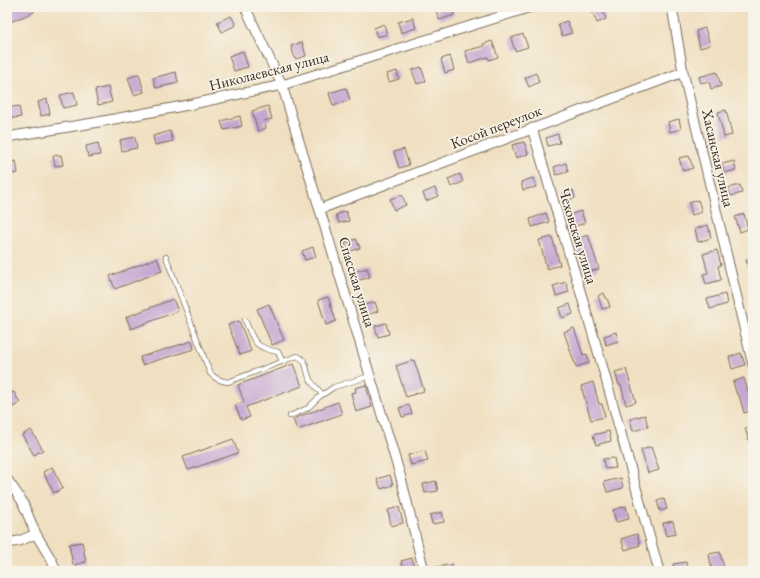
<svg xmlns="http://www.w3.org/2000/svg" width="760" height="578" viewBox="0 0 760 578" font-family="'EB Garamond',serif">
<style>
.building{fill:#c4a7d1}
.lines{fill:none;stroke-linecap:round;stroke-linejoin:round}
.service-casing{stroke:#7a6a57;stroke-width:6}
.minor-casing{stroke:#7a6a57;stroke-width:11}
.service{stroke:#fff;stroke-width:4.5}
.minor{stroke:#fff;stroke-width:9}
.labels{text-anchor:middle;stroke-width:3.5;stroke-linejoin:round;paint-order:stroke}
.street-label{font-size:15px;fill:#3b2a1e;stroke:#f7f3e8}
</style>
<rect width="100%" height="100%" fill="#f7f3e8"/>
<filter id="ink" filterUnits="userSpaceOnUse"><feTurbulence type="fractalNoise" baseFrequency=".025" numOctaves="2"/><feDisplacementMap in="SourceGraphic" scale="8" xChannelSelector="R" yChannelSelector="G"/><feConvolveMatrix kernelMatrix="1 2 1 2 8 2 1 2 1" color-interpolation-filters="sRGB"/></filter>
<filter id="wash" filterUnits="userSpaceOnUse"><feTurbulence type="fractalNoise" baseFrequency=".012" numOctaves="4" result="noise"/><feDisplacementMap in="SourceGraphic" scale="16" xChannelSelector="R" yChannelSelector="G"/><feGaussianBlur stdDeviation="0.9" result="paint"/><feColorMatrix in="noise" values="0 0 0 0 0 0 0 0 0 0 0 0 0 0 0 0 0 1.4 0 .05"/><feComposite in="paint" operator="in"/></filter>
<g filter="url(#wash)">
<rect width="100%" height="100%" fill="#f0e0c1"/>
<g id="blocks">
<!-- building -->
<path class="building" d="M7 7H32L34 12 10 22 7 13Z
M446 7H452L454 15 439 20 436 10Z
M601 7 606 19 597 23 592 11Z
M231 16 236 25 222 32 217 22Z
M413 18 416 28 401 33 398 22Z
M567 21 572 33 562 36 558 24Z
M384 24 387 34 377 37 374 28Z
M705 28 710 45 700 48 696 31Z
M523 34 528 47 515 51 511 38Z
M492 41 498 57 489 60 488 57 469 63 465 51 484 46 483 44Z
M302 42 306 56 295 59 291 46Z
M243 51 248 67 234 71 229 56Z
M450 56 454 70 445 73 441 59Z
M421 67 426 81 417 84 412 70Z
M397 71 399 79 389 82 387 74Z
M176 72 178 83 156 88 153 78Z
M717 72 721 86 711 89 709 81 701 83 699 77Z
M536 73 539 82 529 87 525 78Z
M139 74 144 92 134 95 128 78Z
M108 87 112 102 98 105 95 90Z
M346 88 350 100 333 106 329 93Z
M74 92 77 105 63 108 60 95Z
M47 99 50 114 41 116 38 102Z
M19 106 21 117 7 119V108Z
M268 106 272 119 264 121 266 128 258 131 252 111Z
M726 110 732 135 724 137 718 112Z
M240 116 242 126 224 130 221 121Z
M679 119 681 129 670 132 668 122Z
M170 131 173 141 155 145 153 136Z
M558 134 560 143 548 146 546 138Z
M135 137 137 148 122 151 120 140Z
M524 142 528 154 516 158 512 145Z
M98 143 100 155 88 157 86 146Z
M404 149 409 165 399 168 394 152Z
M61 155 63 165 55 166 53 156Z
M689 156 693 168 683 171 679 158Z
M16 161 18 173 7 175V163Z
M734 161 736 170 724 173 722 164Z
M566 163 568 172 556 175 554 167Z
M460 174 463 182 451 187 448 179Z
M533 178 536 187 523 190 521 182Z
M740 185 742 193 731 196 728 188Z
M435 188 438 196 426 201 423 193Z
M573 190 575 198 563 202 561 194Z
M402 195 406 205 394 210 390 199Z
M698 200 702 212 692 215 689 203Z
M346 211 349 221 339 223 336 215Z
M581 211 585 223 572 227 569 215Z
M546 213 549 222 532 227 530 219Z
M744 214 748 229 740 232 735 217Z
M708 225 711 238 698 242 695 229Z
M588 235 599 269 585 273 574 240Z
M552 237 560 265 547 269 539 240Z
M356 239 360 248 348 252 345 243Z
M313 247 316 257 305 260 302 251Z
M717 250 721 265 718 266 721 280 706 284 703 274 708 273 703 254Z
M157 258 162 271 115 289 110 276Z
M753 258V279H752L746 260Z
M367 268 370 277 356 281 354 272Z
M566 282 569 292 556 296 553 286Z
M604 293 606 298H607L610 307 602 309 598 296Z
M725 294 727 304 710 309 707 299Z
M328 297 336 321 326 325 318 300Z
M173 299 178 311 131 329 126 317Z
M375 302 378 311 367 315 364 305Z
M269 304 284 340 272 345 257 309Z
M570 304 573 314 562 318 559 308Z
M239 321 251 351 240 355 228 325Z
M386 323 389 334 378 337 375 326Z
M574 328 583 355 587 354 589 363 576 367 564 332Z
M616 332 618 341 606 345 604 336Z
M192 341 194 349 142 365 140 357Z
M741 353 745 365 732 369 729 357Z
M414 360 424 391 406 397 396 366Z
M293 364 302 386 246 407 250 417 241 420 235 405 244 402 238 385Z
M626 369 636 402 626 405 621 385H619L615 372Z
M744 378 751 402 753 401V410L744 413 739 395H737L733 382Z
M593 382 599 404H602L605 417 591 420 581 386Z
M366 385 372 407 356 412 351 393 356 392 355 388Z
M14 392 20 403 11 408 7 400V396Z
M338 402 342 414 297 430 293 419Z
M409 405 412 414 402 417 399 408Z
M645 415 648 427 633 431 630 419Z
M753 426V448H751L745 428Z
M31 430 43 450 34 455 22 435Z
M609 431 611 441 596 445 593 435Z
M233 439 238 453 188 470 183 457Z
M651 447 659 470 648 473 641 450Z
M425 451 428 461 411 465 408 455Z
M614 458 616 468 605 469 603 459Z
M52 467 63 488 54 493 43 472Z
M390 475 393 485 381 489 377 479Z
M621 478 623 488 607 492 604 482Z
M436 481 438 491 425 493 423 484Z
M664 499 667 509 660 511 657 501Z
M626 506 629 519 616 522 613 510Z
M399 507 403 523 391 526 388 510Z
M442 512 444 522 432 524 430 515Z
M673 521 676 534 666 536 663 523Z
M637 534 640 545 625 550 621 539Z
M82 542 86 562 73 565 69 544Z
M720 552 724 568 712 571 709 554Z
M412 558 415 571H404L401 561Z
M686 562 687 571H674L673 564Z
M452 564 453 571H432V568Z"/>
</g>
</g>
<g filter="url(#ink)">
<use href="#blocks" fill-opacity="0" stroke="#7a6a57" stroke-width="1"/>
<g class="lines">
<defs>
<path id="service" d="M166 257 210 373C215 379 220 381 228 382L297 356C309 360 305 373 311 381 314 386 319 390 322 394
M245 320C254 341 253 347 278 352L282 361
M290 416 308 408 319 397 334 387 370 376"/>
<path id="minor" d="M245 7 282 85 401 478 424 571
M672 7 683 72 753 365
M532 128 602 365 659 571
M7 137 93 123 188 105 282 85 531 7
M320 209 683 72
M7 479 22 501 36 534 52 561 56 571
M7 543 19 541 36 534"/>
</defs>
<!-- service casing -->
<use href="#service" class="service-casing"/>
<!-- minor casing -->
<use href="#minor" class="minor-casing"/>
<!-- service -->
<use href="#service" class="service"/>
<!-- minor -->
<use href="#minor" class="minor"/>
</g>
</g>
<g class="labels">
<!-- street labels -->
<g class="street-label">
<text transform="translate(269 71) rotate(-14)" y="5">Николаевская улица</text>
<text transform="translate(496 127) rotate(-21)" y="5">Косой переулок</text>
<text transform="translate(718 158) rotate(77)" y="5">Хасанская улица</text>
<text transform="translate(578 236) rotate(73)" y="5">Чеховская улица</text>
<text transform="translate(357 282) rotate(73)" y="5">Спасская улица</text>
</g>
</g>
<!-- margin -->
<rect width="760" height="578" fill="none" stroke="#f7f3e8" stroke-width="24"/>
</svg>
